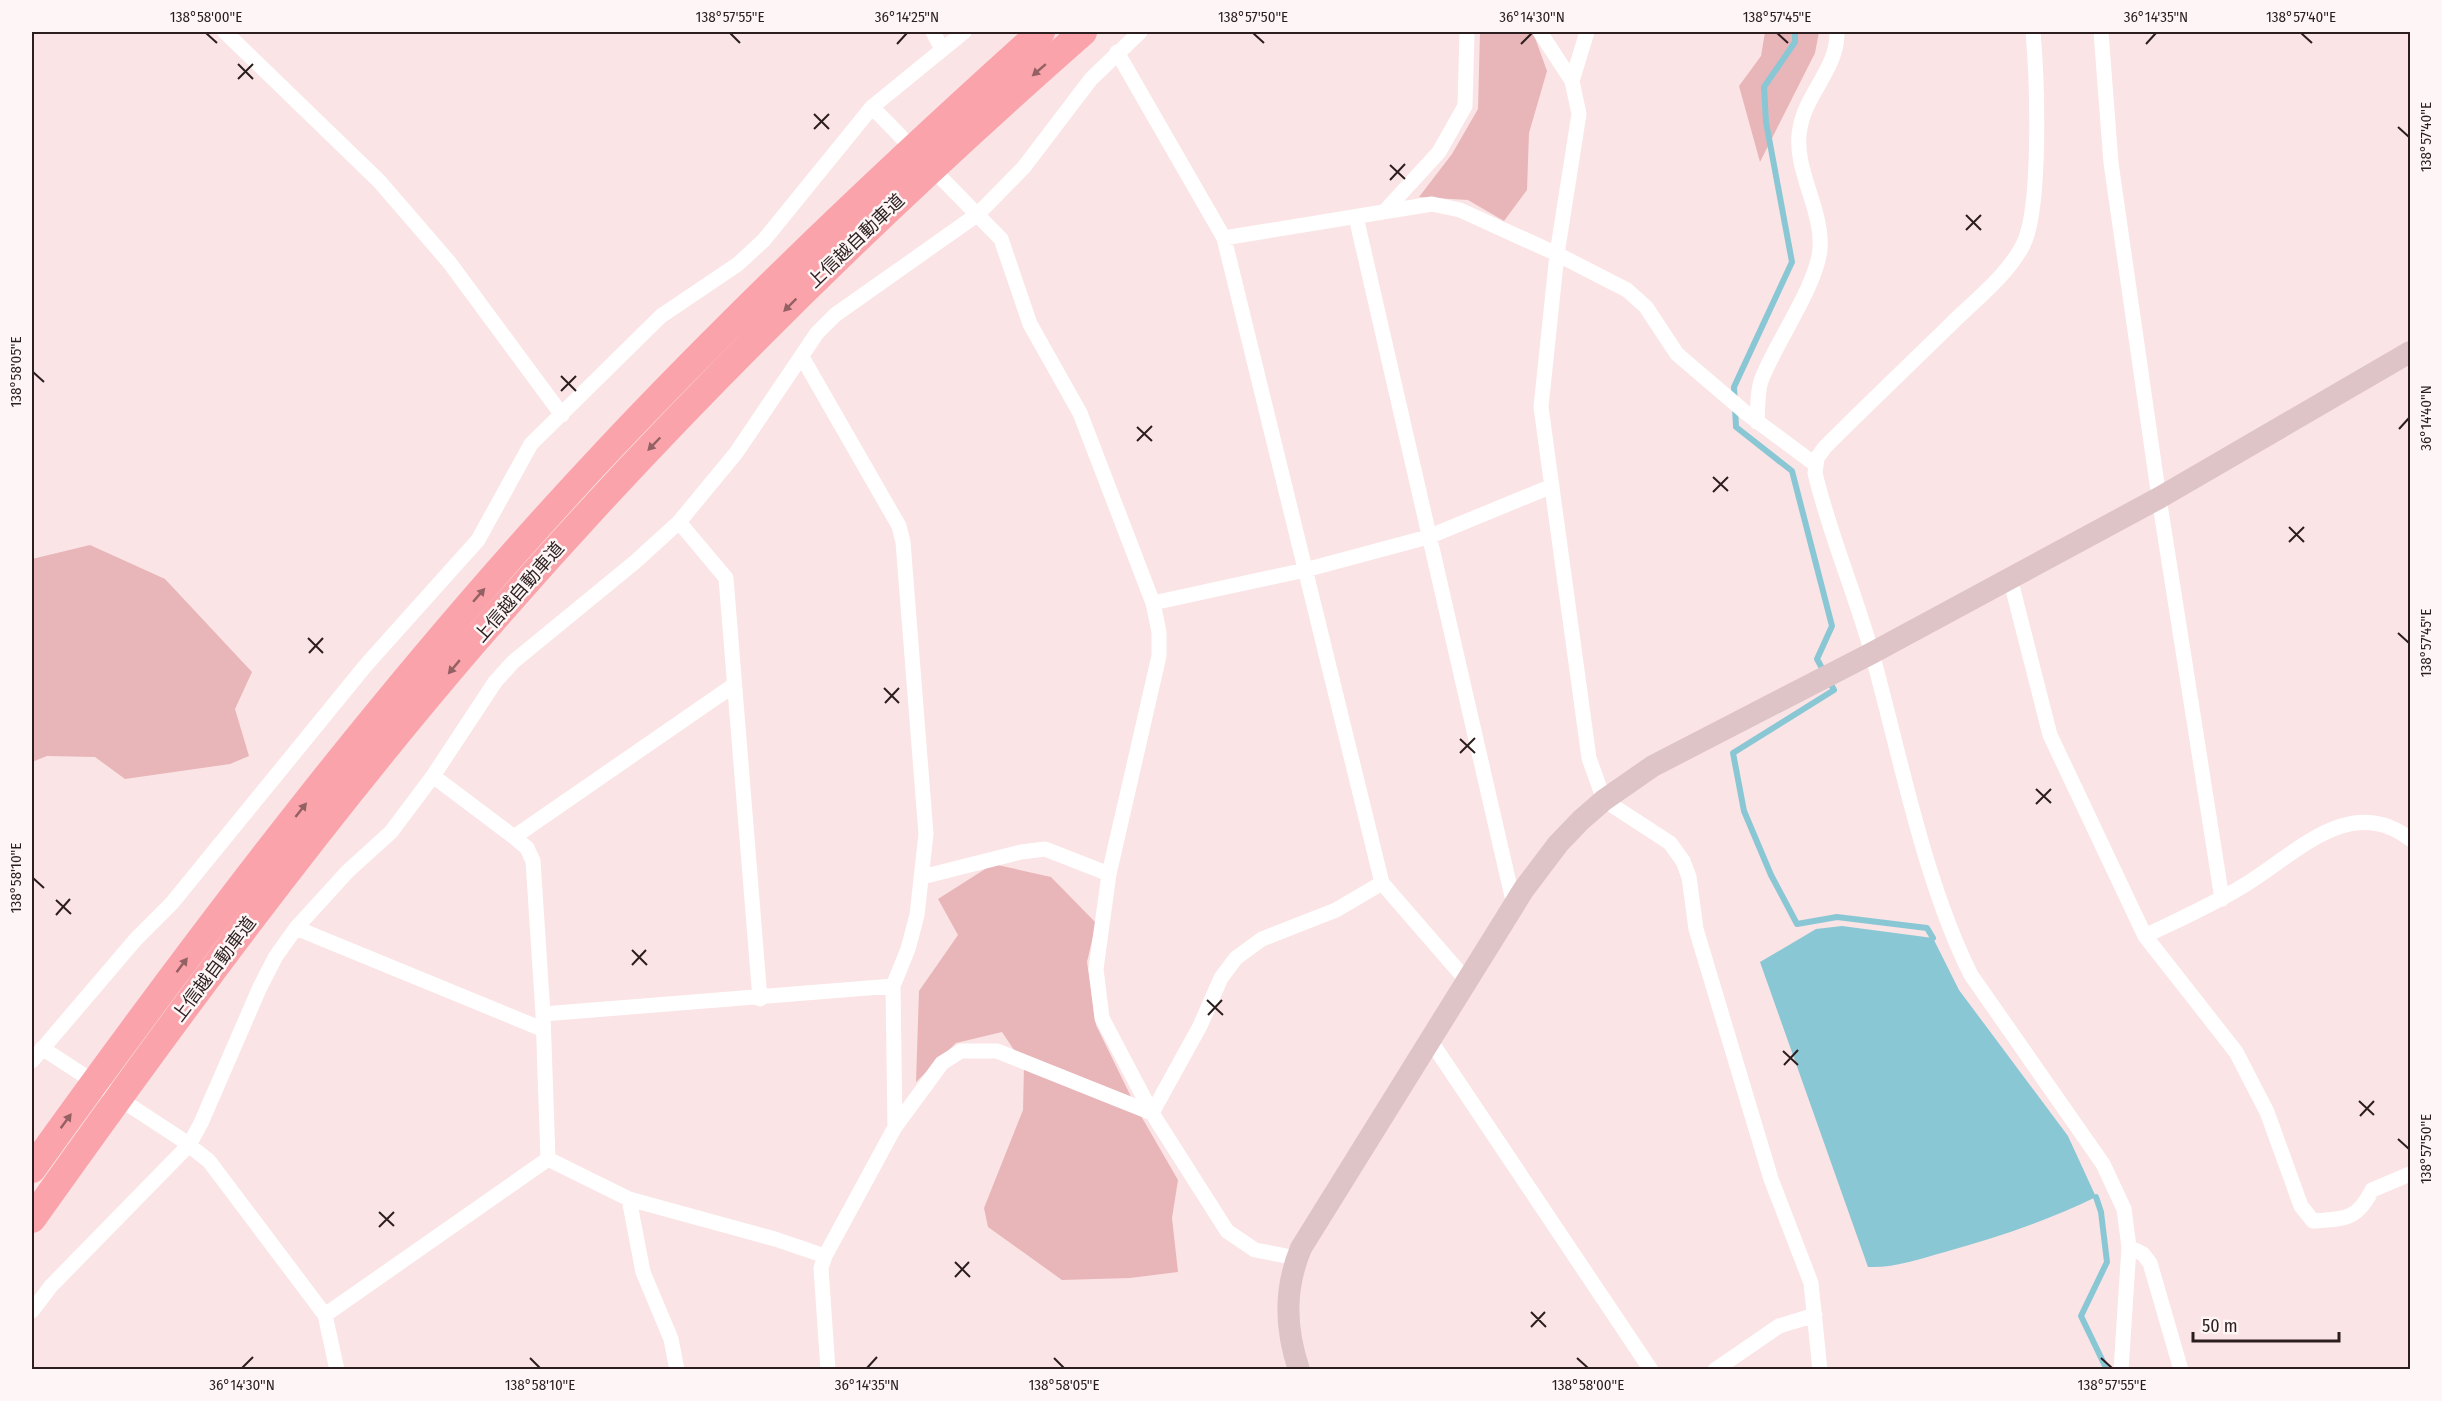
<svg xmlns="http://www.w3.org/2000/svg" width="2442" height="1401" viewBox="0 0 2442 1401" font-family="'Fira Sans Condensed','Noto Sans JP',sans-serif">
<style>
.green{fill:#e8b6b9}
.water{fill:#8ac7d5}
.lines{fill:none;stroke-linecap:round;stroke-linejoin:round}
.stream{stroke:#8ac7d5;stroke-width:6}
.street{stroke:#fff;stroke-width:15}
.secondary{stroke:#dec4c7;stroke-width:22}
.highway{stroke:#faa3aa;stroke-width:28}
.oneway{fill:#936064}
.ticks{fill:none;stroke:#2c1e1f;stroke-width:2}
.labels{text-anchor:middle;stroke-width:5;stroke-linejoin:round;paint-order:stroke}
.street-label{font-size:18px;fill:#2c1e1f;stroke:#fef6f6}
.neatline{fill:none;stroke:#2c1e1f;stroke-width:2}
.ticks-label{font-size:15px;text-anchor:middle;fill:#2c1e1f}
</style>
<rect width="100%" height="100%" fill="#fbe4e5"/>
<!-- green -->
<path class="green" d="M1480 32H1533L1547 71 1529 133 1527 190 1504 221 1468 200 1419 197 1452 154 1478 109Z
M1765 32H1819L1815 53 1760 162 1739 86 1761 56Z
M90 545 165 579 252 672 235 709 249 756 230 764 125 779 95 757 47 756 32 762V559Z
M993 864 1051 877 1096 923 1087 962 1096 1025 1137 1109 1178 1180 1172 1218 1178 1272 1130 1278 1062 1280 988 1227 984 1208 1023 1110 1024 1065 1002 1032 956 1043 916 1082 919 991 958 935 938 899Z"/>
<!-- water -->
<path class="water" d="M1842 926 1933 938 1959 990 2068 1136 2096 1197C2047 1221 1996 1238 1945 1252 1919 1259 1895 1268 1868 1267L1760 962 1816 929Z"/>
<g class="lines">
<!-- stream -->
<path class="stream" d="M1795 32V42L1764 87 1766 122 1792 262 1734 387 1736 427 1792 471 1832 626 1817 659 1834 690 1733 753 1744 811 1771 875 1797 924 1837 917 1927 928 1933 938
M2096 1197 2101 1212 2107 1262 2081 1316 2107 1370"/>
<!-- street -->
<path class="street" d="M225 32 379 181 449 262 562 415
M933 32 942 49
M1540 32 1572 81
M1587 32 1572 81 1579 114 1557 254 1541 407 1589 758 1604 800 1670 843 1683 861 1689 877 1696 929 1771 1179 1811 1283 1820 1370
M2033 32C2037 76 2042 208 2023 245 2007 276 1974 301 1949 326 1908 366 1866 406 1825 447L1817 458 1815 473C1830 536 1856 595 1873 657 1901 759 1924 881 1971 975L2103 1164 2124 1209 2129 1247 2121 1370
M2101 32 2111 163 2159 498 2222 899
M1117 52 1224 238 1382 883 1467 981
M872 107 1001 239 1030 324 1080 413 1153 603 1159 632V656L1109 874 1096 969 1102 1018 1152 1113 1227 1231 1255 1250 1297 1258
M1384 212 1439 152 1465 106 1467 32
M1356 217 1514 905
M1224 238 1432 204 1460 210 1557 254 1627 290 1646 307 1677 354 1746 413 1816 465
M802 357 899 526 903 542 926 834 917 915 908 949 893 986 895 1127
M1757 422C1758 409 1757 393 1761 381 1774 345 1818 284 1820 248 1823 209 1792 167 1800 128 1806 93 1838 68 1837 32
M679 522 726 578 760 999
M2010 578 2050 735 2145 936 2236 1052 2267 1112 2301 1206 2313 1221C2345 1219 2357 1220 2372 1190L2410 1174
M1153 603 1305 570 1428 537 1552 486
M433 776 514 837 527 848 533 861 543 1014 548 1159
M514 837 734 685
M922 877 1021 852 1045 849 1109 874
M296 928 542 1029
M2145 936C2178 920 2212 905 2243 886 2294 856 2349 792 2410 839
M543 1014 893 986
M1430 1040 1651 1370
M42 1048 181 1139 209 1161 325 1315 337 1370
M32 1061 136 939 172 903 366 665 478 540 531 444 661 316 738 264 764 240 872 107 964 32
M548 1159 629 1199 775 1239 825 1256
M629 1199 643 1272 671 1339 677 1370
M2129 1247 2143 1254 2150 1263 2181 1370
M32 1311 51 1286 189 1145 201 1123 260 987 276 956 296 928 348 871 391 832 433 776 495 682 513 662 635 562 679 522 736 453 817 333 835 315 978 214 1024 167 1091 79 1140 32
M325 1315 548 1159
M828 1370 821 1268 825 1256 895 1127 942 1063 961 1051H997L1152 1113 1200 1026 1221 978 1236 958 1262 939 1336 910 1382 883
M1715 1370 1779 1326 1815 1315"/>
<!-- secondary -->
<path class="secondary" d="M1299 1370C1285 1328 1284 1289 1301 1248L1524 889 1558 844 1581 820 1604 800 1653 766 1872 653 2159 498 2410 352"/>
<!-- highway -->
<path class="highway" d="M32 1169C212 918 400 671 611 447 748 302 893 165 1041 32
M32 1219C172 1022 316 826 474 642 662 424 867 222 1083 32"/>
</g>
<!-- one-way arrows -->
<defs><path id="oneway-solid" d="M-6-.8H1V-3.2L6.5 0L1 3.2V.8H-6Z" transform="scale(1.5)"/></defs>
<g class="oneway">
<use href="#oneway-solid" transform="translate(1039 70) rotate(139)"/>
<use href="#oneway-solid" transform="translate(790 305) rotate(135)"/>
<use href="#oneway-solid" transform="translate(654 444) rotate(134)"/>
<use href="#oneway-solid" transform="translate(479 595) rotate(-49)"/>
<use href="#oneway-solid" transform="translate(454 667) rotate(130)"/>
<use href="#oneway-solid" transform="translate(301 810) rotate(-52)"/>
<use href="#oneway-solid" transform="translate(182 965) rotate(-53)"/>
<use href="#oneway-solid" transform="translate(66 1121) rotate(-54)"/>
</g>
<!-- ticks -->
<path class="ticks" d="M206 33 217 43M730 33 740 43M1253 33 1264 43M1777 33 1788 43M2301 33 2312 43M897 44 907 33M1521 44 1532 33M2146 44 2156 33M238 64 253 79M238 79 253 64M814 114 829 129M2398 127 2409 137M814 129 829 114M1390 165 1405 179M1390 180 1405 164M1966 215 1981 230M1966 230 1981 215M33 372 44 382M561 376 576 391M561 391 576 376M1137 427 1152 441M2399 429 2409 418M1137 441 1152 426M1713 477 1728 491M1713 492 1728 477M2289 527 2304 542M2289 542 2304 527M2398 633 2409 643M308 638 323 653M309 653 323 638M884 688 899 703M885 703 899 688M1460 739 1475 753M1460 753 1475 738M2036 789 2051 803M2036 804 2051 789M33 878 44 888M56 900 71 914M56 915 70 899M632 950 647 965M632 965 646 950M1207 1000 1223 1015M1208 1015 1222 1000M1783 1051 1798 1065M1784 1065 1798 1050M2359 1101 2374 1115M2360 1116 2374 1101M2398 1139 2409 1149M379 1212 394 1226M379 1227 394 1212M955 1262 970 1277M955 1277 969 1262M1531 1312 1546 1327M1531 1327 1545 1312M530 1358 540 1368M1054 1358 1064 1368M1577 1358 1588 1368M2101 1358 2112 1368M242 1368 253 1357M867 1368 877 1357"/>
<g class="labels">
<!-- street labels -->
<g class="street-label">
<text transform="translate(856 241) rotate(-44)" y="6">上信越自動車道</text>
<text transform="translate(519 592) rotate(-49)" y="6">上信越自動車道</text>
<text transform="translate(214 969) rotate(-53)" y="6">上信越自動車道</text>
</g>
</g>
<!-- border -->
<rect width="2442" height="1401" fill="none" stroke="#fef6f6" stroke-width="66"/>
<!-- scale -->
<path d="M2193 1332v9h146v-9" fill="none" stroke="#2c1e1f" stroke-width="3"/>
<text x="2202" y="1332" font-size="18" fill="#2c1e1f" stroke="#fef6f6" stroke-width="4.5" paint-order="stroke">50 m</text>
<rect x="33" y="33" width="2376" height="1335" class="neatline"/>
<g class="ticks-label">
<text x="206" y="22">138°58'00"E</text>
<text x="730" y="22">138°57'55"E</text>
<text x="907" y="22">36°14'25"N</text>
<text x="1253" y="22">138°57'50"E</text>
<text x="1532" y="22">36°14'30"N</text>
<text x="1777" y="22">138°57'45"E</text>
<text x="2156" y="22">36°14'35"N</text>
<text x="2301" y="22">138°57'40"E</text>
<text transform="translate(2426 137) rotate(-90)" y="5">138°57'40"E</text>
<text transform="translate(16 372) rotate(-90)" y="5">138°58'05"E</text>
<text transform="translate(2426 418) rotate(-90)" y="5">36°14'40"N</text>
<text transform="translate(2426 643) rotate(-90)" y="5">138°57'45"E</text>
<text transform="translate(16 878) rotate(-90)" y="5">138°58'10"E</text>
<text transform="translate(2426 1149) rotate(-90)" y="5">138°57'50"E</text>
<text x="242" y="1390">36°14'30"N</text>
<text x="540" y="1390">138°58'10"E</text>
<text x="867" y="1390">36°14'35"N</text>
<text x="1064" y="1390">138°58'05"E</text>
<text x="1588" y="1390">138°58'00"E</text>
<text x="2112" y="1390">138°57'55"E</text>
</g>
</svg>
